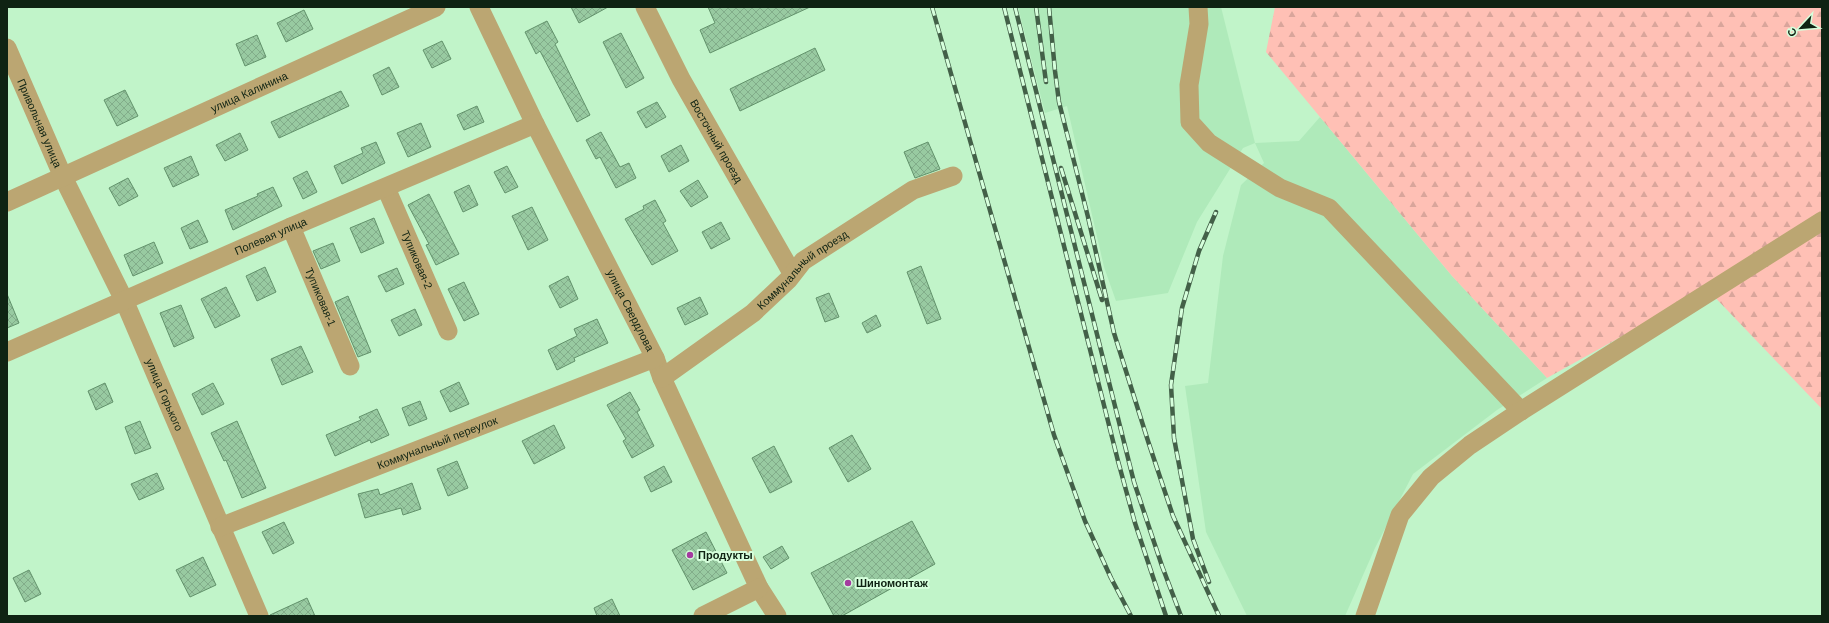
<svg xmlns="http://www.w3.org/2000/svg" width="1829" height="623" viewBox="0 0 1829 623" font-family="Helvetica,sans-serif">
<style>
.built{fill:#afeaba}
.forest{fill:url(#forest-firs)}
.building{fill:url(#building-cross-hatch);stroke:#62926b}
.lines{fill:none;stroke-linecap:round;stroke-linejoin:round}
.minor{stroke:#bba672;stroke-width:19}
.rail-casing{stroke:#436048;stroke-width:4.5}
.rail{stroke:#d6ffdc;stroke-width:3;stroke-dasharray:9;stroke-linecap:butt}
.poi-dot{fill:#a43c9f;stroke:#d6ffdc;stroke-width:1.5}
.labels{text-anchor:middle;stroke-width:4;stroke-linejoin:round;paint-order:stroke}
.street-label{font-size:11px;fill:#0f2313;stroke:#d6ffdc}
.poi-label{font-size:11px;font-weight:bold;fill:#0f2313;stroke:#d6ffdc;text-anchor:start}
</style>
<defs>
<pattern id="forest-firs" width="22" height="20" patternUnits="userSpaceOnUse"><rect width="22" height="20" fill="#ffc0b5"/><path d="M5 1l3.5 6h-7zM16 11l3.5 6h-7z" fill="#d9a59b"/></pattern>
<pattern id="building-cross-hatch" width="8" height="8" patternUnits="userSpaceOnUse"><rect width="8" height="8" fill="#98caa1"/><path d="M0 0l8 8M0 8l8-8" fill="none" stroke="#82ad8a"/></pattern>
</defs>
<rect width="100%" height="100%" fill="#c1f4c9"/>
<!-- built -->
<path class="built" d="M1018 7H1221L1255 143 1299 141 1320 117 1452 276 1547 378 1497 410 1413 474 1375 548 1345 616H1247L1206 532 1185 386 1208 383 1223 256 1241 185 1264 163 1255 143 1243 148 1197 222 1168 293 1116 301 1104 267 1067 106 1045 113Z"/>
<!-- forest -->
<path class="forest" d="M1275 7H1822V409L1707 289 1547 378 1452 276 1266 52Z"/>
<!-- building -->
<path class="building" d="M571 7H608L579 23Z
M708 7H810L710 53 700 30 715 23Z
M304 10 313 29 286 42 277 23Z
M547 21 558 42 555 44 590 115 577 122 540 51 536 54 525 32Z
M621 33 644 78 626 88 603 42Z
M257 35 266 57 245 66 236 44Z
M442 41 451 59 432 68 423 50Z
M815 48 825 70 740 111 730 89Z
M389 67 399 87 382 95 373 75Z
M125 90 138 116 117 126 104 100Z
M341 91 349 106 279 138 271 122Z
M657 102 666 117 646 128 637 112Z
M477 106 484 122 464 130 457 115Z
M421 123 431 147 408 157 397 133Z
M601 132 620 167 629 163 636 178 616 188 600 157 596 159 586 140Z
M240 133 248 150 225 161 216 145Z
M376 142 385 163 342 184 334 166 363 153 361 148Z
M928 142 940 169 915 178 904 152Z
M681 145 689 161 669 172 661 156Z
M191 156 199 175 173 187 164 168Z
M507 166 518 187 505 193 494 172Z
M307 171 317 192 303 199 293 178Z
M128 178 138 196 119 206 109 188Z
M698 180 708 197 691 207 680 191Z
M469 185 478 205 463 212 454 192Z
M273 187 282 206 233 230 225 210 258 196 257 194Z
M429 194 459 254 436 265 426 245 429 244 408 205Z
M655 200 666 221 663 223 678 251 652 265 625 219 644 209 643 206Z
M532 207 548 240 528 250 512 216Z
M374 218 384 243 361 253 350 228Z
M198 220 208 242 190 249 181 228Z
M721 222 730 239 711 249 702 232Z
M154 242 163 263 133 276 124 255Z
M333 243 340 261 321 269 313 251Z
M921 266 941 319 927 324 907 272Z
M265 267 276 292 257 301 246 276Z
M397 268 404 284 386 292 378 276Z
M568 276 578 299 560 308 549 286Z
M464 282 479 314 464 321 448 289Z
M226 287 240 316 215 328 201 299Z
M829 293 839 317 825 322 816 298Z
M7 294 19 323 7 328Z
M348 296 371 352 358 357 335 302Z
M700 297 708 314 685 325 677 308Z
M181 305 194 338 174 347 160 313Z
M415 309 422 325 399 336 391 320Z
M876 315 881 326 867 333 862 323Z
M597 319 608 343 574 358 575 361 557 370 548 350 577 336 574 329Z
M301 346 313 372 282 385 271 359Z
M459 382 469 404 450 412 440 391Z
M105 383 113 402 96 410 88 391Z
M213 383 224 404 202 415 192 394Z
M630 392 640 410 637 412 654 446 632 458 623 441 626 439 607 405Z
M420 401 427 419 409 426 402 408Z
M377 409 389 435 371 443 370 440 335 456 326 435 361 420 359 417Z
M140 421 151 448 135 454 125 427Z
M237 421 266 488 242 498 226 460 224 461 211 433Z
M554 425 565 448 534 464 522 441Z
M852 435 871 469 848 482 829 448Z
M774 446 792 482 770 493 752 458Z
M457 461 468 488 448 496 437 469Z
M664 466 672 482 651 492 644 477Z
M157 473 164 489 139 500 131 484Z
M412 483 421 509 403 515 401 508 365 518 358 494 378 489 380 495Z
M912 521 935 564 842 616H834L811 573Z
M284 522 294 543 273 554 262 532Z
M706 532 727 573 693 590 672 550Z
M782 546 789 558 771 569 763 557Z
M203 557 216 585 190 597 176 570Z
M29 570 41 594 25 602 13 578Z
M307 598 315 616H270V615Z
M612 599 620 616H597L594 608Z"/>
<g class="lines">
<!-- minor -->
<g class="minor">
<path id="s1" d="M479 7 535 124 655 358 662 378 759 588 777 616"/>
<path id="s2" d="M645 7 681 79 792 273"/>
<path d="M1198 7 1199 24 1189 85 1190 122 1209 143 1280 188 1329 208 1521 411"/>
<path id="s3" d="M7 48 63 177 124 300 259 616"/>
<path id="s4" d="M386 188 448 331"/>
<path id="s5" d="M7 202 436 7"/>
<path id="s6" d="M291 227 350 366"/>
<path id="s7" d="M7 352 291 227 535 124"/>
<path id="s8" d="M662 378 753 313 789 279 803 261 913 190 953 176"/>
<path id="s9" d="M220 527 655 358"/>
<path d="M703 616 759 588"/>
<path d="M1365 616 1400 515 1431 477 1470 445 1521 411 1822 221"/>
</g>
<defs>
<path id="rail" d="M932 7 1054 435 1085 521 1111 578 1131 616
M1004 7 1118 461 1135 523 1166 616
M1015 7 1134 482 1162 566 1181 616
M1036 7 1046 82
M1049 7 1055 71 1059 102 1088 217 1114 333 1148 441 1173 516 1219 616
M1061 168 1102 300
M1209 582 1193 539 1174 438 1171 385 1182 308 1199 251 1216 212"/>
</defs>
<!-- rail casing -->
<use href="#rail" class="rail-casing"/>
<!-- rail -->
<use href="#rail" class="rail"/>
</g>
<!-- markers -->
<g class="poi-dot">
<circle cx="690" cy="555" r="4"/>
<circle cx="848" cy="583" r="4"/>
</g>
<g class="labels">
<!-- street labels -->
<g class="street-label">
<text dy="4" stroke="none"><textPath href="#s5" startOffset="266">улица Калинина</textPath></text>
<text dy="4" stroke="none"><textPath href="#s3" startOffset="82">Привольная улица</textPath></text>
<text dy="4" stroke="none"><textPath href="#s2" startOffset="152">Восточный проезд</textPath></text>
<text dy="4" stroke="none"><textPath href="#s7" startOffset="288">Полевая улица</textPath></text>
<text dy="4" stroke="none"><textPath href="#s4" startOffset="78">Тупиковая-2</textPath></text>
<text dy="4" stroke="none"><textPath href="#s8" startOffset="178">Коммунальный проезд</textPath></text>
<text dy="4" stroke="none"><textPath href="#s6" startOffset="76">Тупиковая-1</textPath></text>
<text dy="4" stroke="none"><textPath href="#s1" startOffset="339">улица Свердлова</textPath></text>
<text dy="4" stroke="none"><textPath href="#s3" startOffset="381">улица Горького</textPath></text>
<text dy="4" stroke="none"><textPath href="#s9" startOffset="233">Коммунальный переулок</textPath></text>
</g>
<!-- poi labels -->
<g class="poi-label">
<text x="698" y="559">Продукты</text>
<text x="856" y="587">Шиномонтаж</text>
</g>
</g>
<!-- border -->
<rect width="1829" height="623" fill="none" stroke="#0f2313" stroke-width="16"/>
<!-- north arrow -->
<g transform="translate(1801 28) rotate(244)" stroke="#d6ffdc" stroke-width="3" paint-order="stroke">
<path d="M0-3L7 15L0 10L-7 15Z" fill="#0f2313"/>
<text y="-6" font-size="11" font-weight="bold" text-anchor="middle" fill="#0f2313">С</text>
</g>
</svg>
